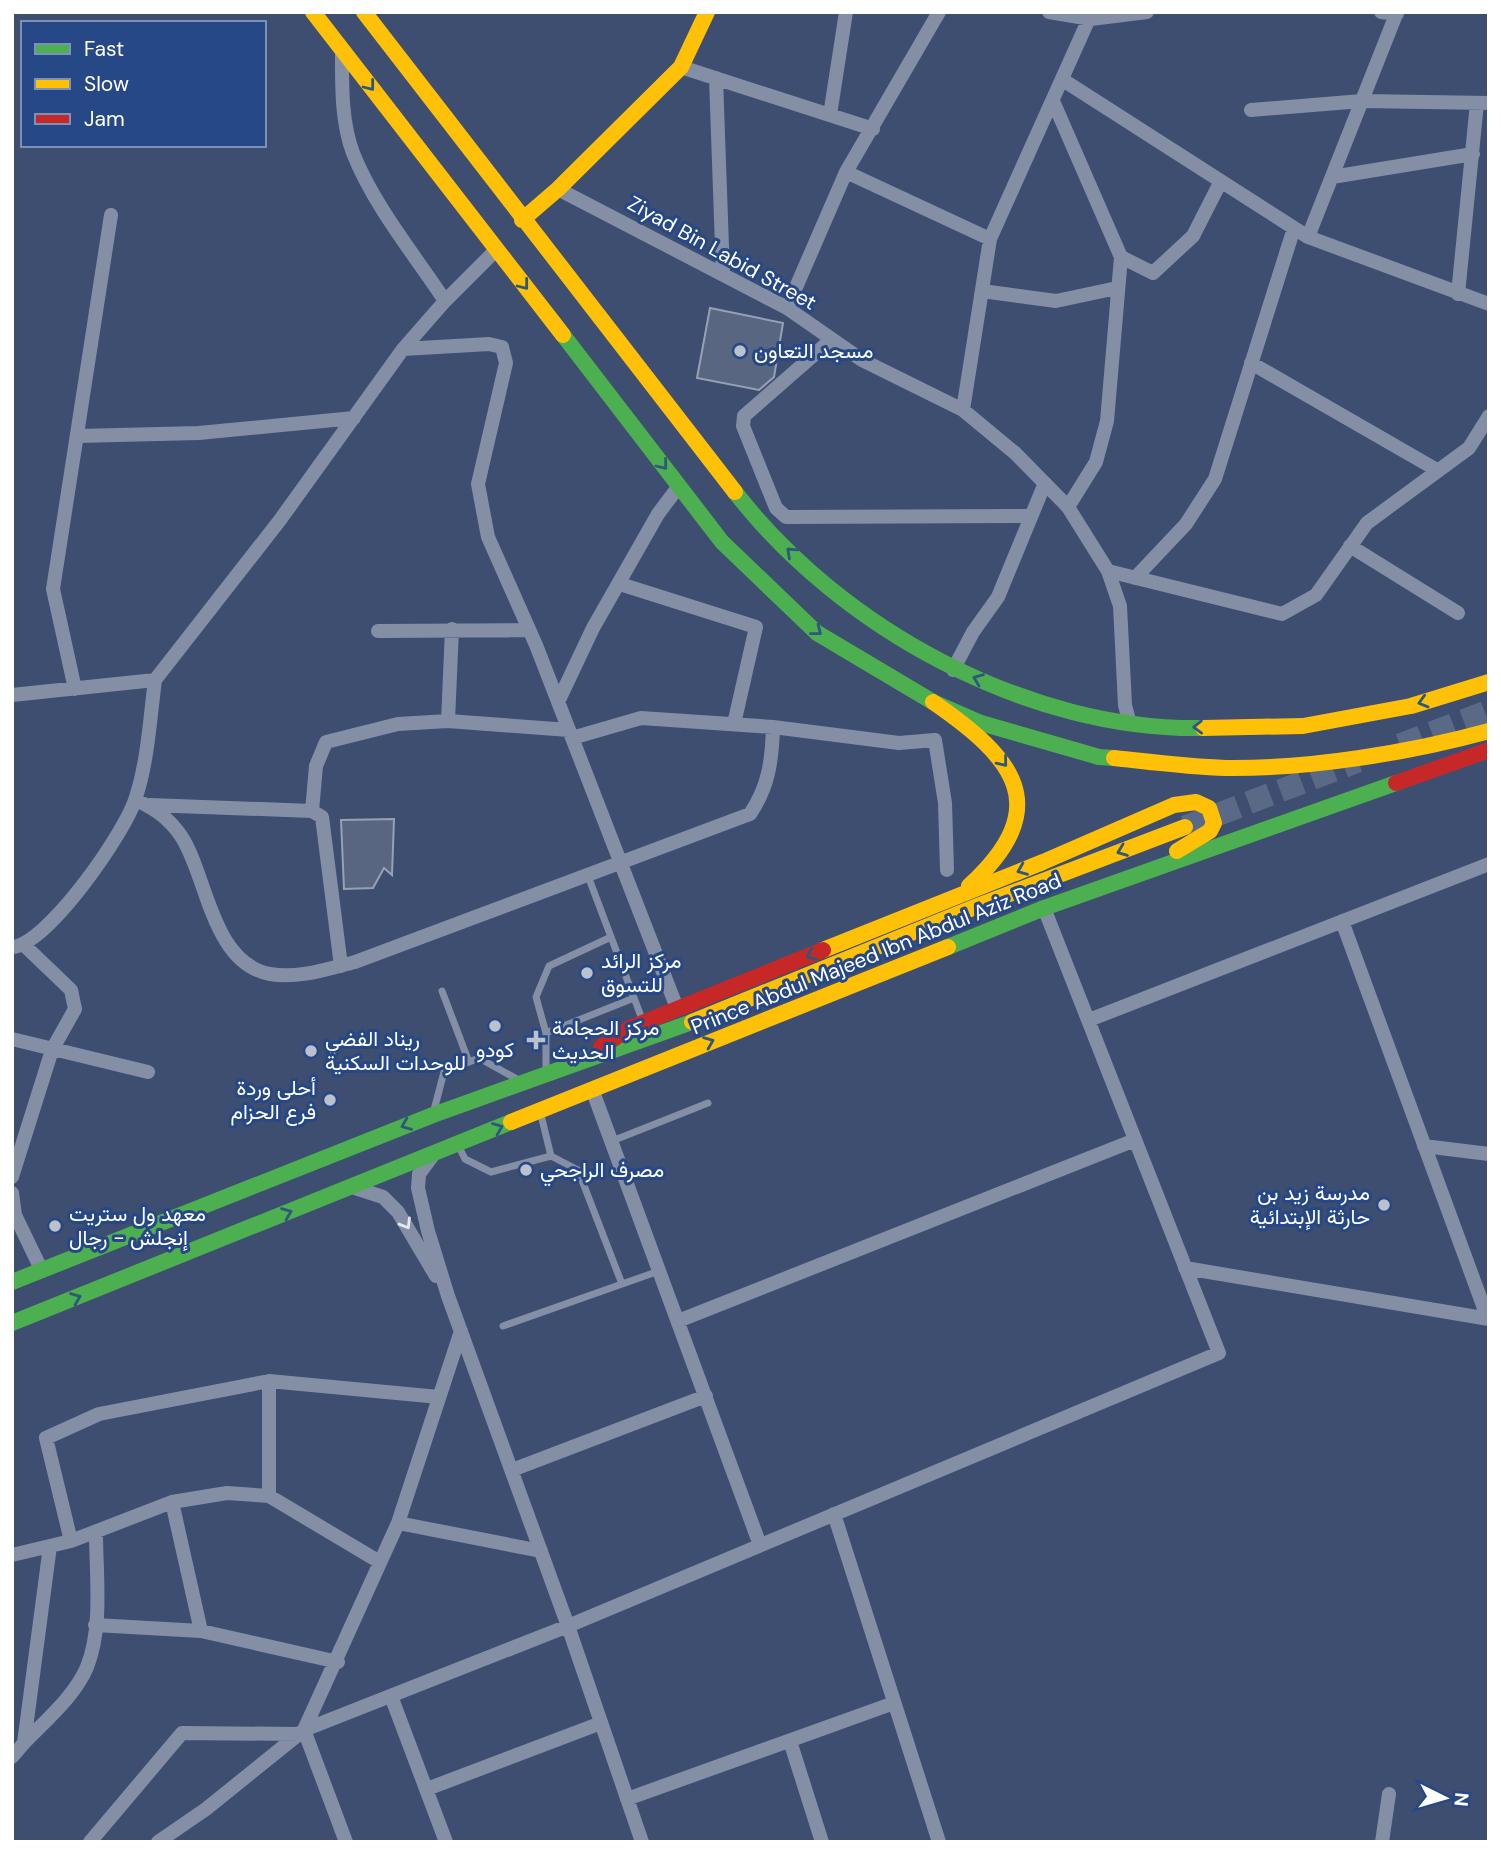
<svg xmlns="http://www.w3.org/2000/svg" width="1501" height="1854" viewBox="0 0 1501 1854" font-family="'DM Sans',Vazirmatn,sans-serif">
<style>
.building{fill:#586681;stroke:#97a1b4;stroke-width:2}
.lines{fill:none;stroke-linecap:round;stroke-linejoin:round}
.primary-tunnel{stroke:#5a6985;stroke-width:23;stroke-dasharray:23 11;stroke-linecap:butt}
.lane{stroke:#848fa6;stroke-width:7}
.street{stroke:#848fa6;stroke-width:14}
.fast{stroke:#4caf50;stroke-width:16}
.slow{stroke:#ffc107;stroke-width:16}
.jam{stroke:#c62828;stroke-width:16}
.oneway{stroke:#2d577e}
.oneway2{stroke:#e6e9ed}
.poi-dot{fill:#bbc1cd;stroke:#274886;stroke-width:2.5}
.labels{text-anchor:middle;stroke-width:6;stroke-linejoin:round;paint-order:stroke}
.street-label{font-size:21px;fill:#fff;stroke:#274886}
.poi-label{font-size:21px;fill:#fff;stroke:#274886;text-anchor:start}
</style>
<rect width="100%" height="100%" fill="#3d4e70"/>
<!-- building -->
<path class="building" d="M710 308 783 323 774 377 759 390 697 378Z
M394 819 392 875 384 868 373 888 344 889 341 820Z"/>
<g class="lines">
<!-- primary-tunnel -->
<path class="primary-tunnel" d="M1400 745 1489 711
M1185 827 1358 761"/>
<!-- lane -->
<path class="lane" d="M588 876 642 1019
M442 991 469 1062
M546 1033 634 998
M546 1070V1033L536 997 549 966 611 937
M434 1110 444 1072 479 1058 517 1079
M541 1115 551 1156
M612 1141 708 1103
M459 1147 465 1159 491 1172 551 1156 578 1170 622 1284
M503 1326 659 1271"/>
<!-- street -->
<path class="street" d="M1049 12 1091 19 1147 12
M1381 12 1397 14
M342 51C342 84 341 121 353 153 374 206 414 254 445 301
M681 67 873 129
M716 78 723 275
M1063 80 1308 237 1489 304
M1053 101 1121 257 1153 273 1193 236 1221 181
M1251 110 1362 101 1489 103
M830 115 846 12
M846 172 990 239
M1332 177 1473 154
M558 189 787 308 862 360 963 410 1015 453 1068 507 1108 571 1120 606 1125 705 1130 724
M1308 237 1397 12
M982 291 1056 301 1117 288
M1458 294 1477 103
M787 308 846 172 939 12
M832 339 744 416 743 426 776 508 786 517 1030 516
M403 349 489 344 502 347 506 363 478 484 488 537 536 645 677 1008
M1251 363 1437 470
M963 410 990 239 1092 12
M78 436 199 433 354 418
M1068 507 1096 462 1107 421 1121 257
M1350 546 1458 613
M1108 571 1282 614 1316 595 1367 523 1469 448 1489 416
M1135 578 1186 524 1215 479 1294 228
M620 584 756 627 734 724
M452 629 448 721 569 730
M378 631 529 630
M953 670 973 632 998 597 1045 483
M75 689 53 589 111 215
M12 695 155 680 280 520 403 349 445 301 497 249
M558 702 593 628 658 514 679 486
M572 738 641 718 773 727 899 743 935 740 945 803 947 870
M136 800C155 809 169 818 181 836 207 874 211 963 270 974 298 979 327 969 355 962L750 814C769 786 772 760 773 727
M150 805 312 811 322 817 341 966
M312 811 316 766 326 742 398 724 448 721
M1342 921 1488 1319
M12 947C47 945 126 832 136 797 148 760 150 718 155 680
M1089 1020 1489 864
M12 1039 148 1072
M592 1089 760 1545
M1424 1146 1489 1154
M433 1155 419 1174 418 1188 428 1231 448 1296 568 1626 642 1842
M12 1177 52 1050 75 1009 71 990 25 946
M352 1187 383 1197 398 1212 436 1276
M12 1193 15 1215 42 1271
M1185 1268 1489 1319
M678 1321 1135 1140
M269 1381V1496
M512 1470 706 1396
M172 1502 201 1631
M834 1514 939 1842
M398 1523 541 1551
M71 1541 46 1438 99 1414 269 1381 439 1397
M12 1555 71 1541 172 1502 227 1493 269 1496 378 1561
M95 1625 201 1631 338 1662
M391 1696 446 1842
M790 1741 822 1842
M24 1743C45 1721 75 1696 87 1667 103 1627 96 1575 96 1532
M12 1757 24 1743 50 1546
M427 1789 601 1723
M627 1799 894 1703
M90 1842 182 1733 299 1734
M158 1842 206 1809 304 1730 398 1523 461 1331
M346 1842 304 1730 568 1626 1219 1353 1044 908
M1382 1842 1389 1794"/>
<!-- fast -->
<path class="fast" d="M563 335 722 542 817 633 933 702 981 723 1099 757 1114 758
M735 492C841 629 1029 731 1203 728
M948 947 1044 908 1396 783
M12 1282 433 1115 692 1022
M12 1323 511 1122"/>
<!-- slow -->
<path class="slow" d="M313 12 563 335
M364 12 735 492
M522 220 558 189 681 67 707 12
M933 702C1014 758 1056 806 969 886
M1203 728 1303 726 1411 706 1489 682
M1114 758C1151 762 1189 767 1226 768 1308 769 1409 753 1489 731
M823 950 1043 862 1174 805 1196 802 1209 808 1214 823 1210 831 1177 851
M692 1022 975 907 1185 827
M511 1122 948 947"/>
<!-- jam -->
<path class="jam" d="M1396 783 1489 750
M601 1047 630 1028 823 950"/>
</g>
<!-- one-way arrows -->
<defs><path id="oneway-chevron" d="M-2-3.5L2.5 0L-2 3.5" fill="none" stroke-width="1.6" stroke-linecap="round" stroke-linejoin="round" transform="scale(1.75)"/></defs>
<g class="oneway">
<use href="#oneway-chevron" transform="translate(370 86) rotate(52)"/>
<use href="#oneway-chevron" transform="translate(524 285) rotate(52)"/>
<use href="#oneway-chevron" transform="translate(663 465) rotate(52)"/>
<use href="#oneway-chevron" transform="translate(791 552) rotate(-137)"/>
<use href="#oneway-chevron" transform="translate(817 631) rotate(38)"/>
<use href="#oneway-chevron" transform="translate(978 679) rotate(-159)"/>
<use href="#oneway-chevron" transform="translate(1423 702) rotate(164)"/>
<use href="#oneway-chevron" transform="translate(1198 727) rotate(179)"/>
<use href="#oneway-chevron" transform="translate(1003 762) rotate(51)"/>
<use href="#oneway-chevron" transform="translate(1122 851) rotate(159)"/>
<use href="#oneway-chevron" transform="translate(1022 870) rotate(158)"/>
<use href="#oneway-chevron" transform="translate(811 955) rotate(158)"/>
<use href="#oneway-chevron" transform="translate(709 1042) rotate(-22)"/>
<use href="#oneway-chevron" transform="translate(406 1125) rotate(158)"/>
<use href="#oneway-chevron" transform="translate(498 1128) rotate(-22)"/>
<use href="#oneway-chevron" transform="translate(287 1213) rotate(-22)"/>
<use href="#oneway-chevron" transform="translate(76 1298) rotate(-22)"/>
</g>
<use class="oneway2" href="#oneway-chevron" transform="translate(406 1224) rotate(59)"/>
<!-- markers -->
<g class="poi-dot">
<circle cx="740" cy="351" r="7"/>
<circle cx="587" cy="973" r="7"/>
<circle cx="495" cy="1026" r="7"/>
<path d="M532.5 1029.5h7v7h7v7h-7v7h-7v-7h-7v-7h7z"/>
<circle cx="311" cy="1051" r="7"/>
<circle cx="330" cy="1100" r="7"/>
<circle cx="526" cy="1170" r="7"/>
<circle cx="1384" cy="1205" r="7"/>
<circle cx="55" cy="1226" r="7"/>
</g>
<g class="labels">
<!-- street labels -->
<g class="street-label">
<text transform="translate(722 253) rotate(29)" y="7">Ziyad Bin Labid Street</text>
<text transform="translate(876 954) rotate(-22)" y="7">Prince Abdul Majeed Ibn Abdul Aziz Road</text>
</g>
<!-- poi labels -->
<g class="poi-label">
<text x="754" y="358">مسجد التعاون</text>
<text x="601" y="968">مركز الرائد<tspan x="601" dy="24">للتسوق</tspan></text>
<text x="552" y="1035">مركز الحجامة<tspan x="552" dy="24">الحديث</tspan></text>
<text x="325" y="1046">ريناد الفضي<tspan x="325" dy="24">للوحدات السكنية</tspan></text>
<text x="495" y="1057" text-anchor="middle">كودو</text>
<text x="316" y="1095" text-anchor="end">أحلى وردة<tspan x="316" dy="24">فرع الحزام</tspan></text>
<text x="540" y="1177">مصرف الراجحي</text>
<text x="1370" y="1200" text-anchor="end">مدرسة زيد بن<tspan x="1370" dy="24">حارثة الإبتدائية</tspan></text>
<text x="69" y="1221">معهد ول ستريت<tspan x="69" dy="24">إنجلش - رجال</tspan></text>
</g>
</g>
<!-- border -->
<rect width="1501" height="1854" fill="none" stroke="#ffffff" stroke-width="28"/>
<!-- legend -->
<rect x="21" y="21" width="245" height="126" fill="#274886" stroke="#7d91b6" stroke-width="2"/>
<rect x="35" y="44" width="35" height="10" fill="#4caf50" stroke="#7d91b6" stroke-width="2"/>
<text x="84" y="56" font-size="21" fill="#ffffff">Fast</text>
<rect x="35" y="79" width="35" height="10" fill="#ffc107" stroke="#7d91b6" stroke-width="2"/>
<text x="84" y="91" font-size="21" fill="#ffffff">Slow</text>
<rect x="35" y="114" width="35" height="10" fill="#c62828" stroke="#7d91b6" stroke-width="2"/>
<text x="84" y="126" font-size="21" fill="#ffffff">Jam</text>
<!-- north arrow -->
<g transform="translate(1445 1798) rotate(95)" stroke="#274886" stroke-width="5" paint-order="stroke">
<path d="M0-5L12 26L0 18L-12 26Z" fill="#ffffff"/>
<text y="-10" font-size="19" font-weight="bold" text-anchor="middle" fill="#ffffff">N</text>
</g>
</svg>
